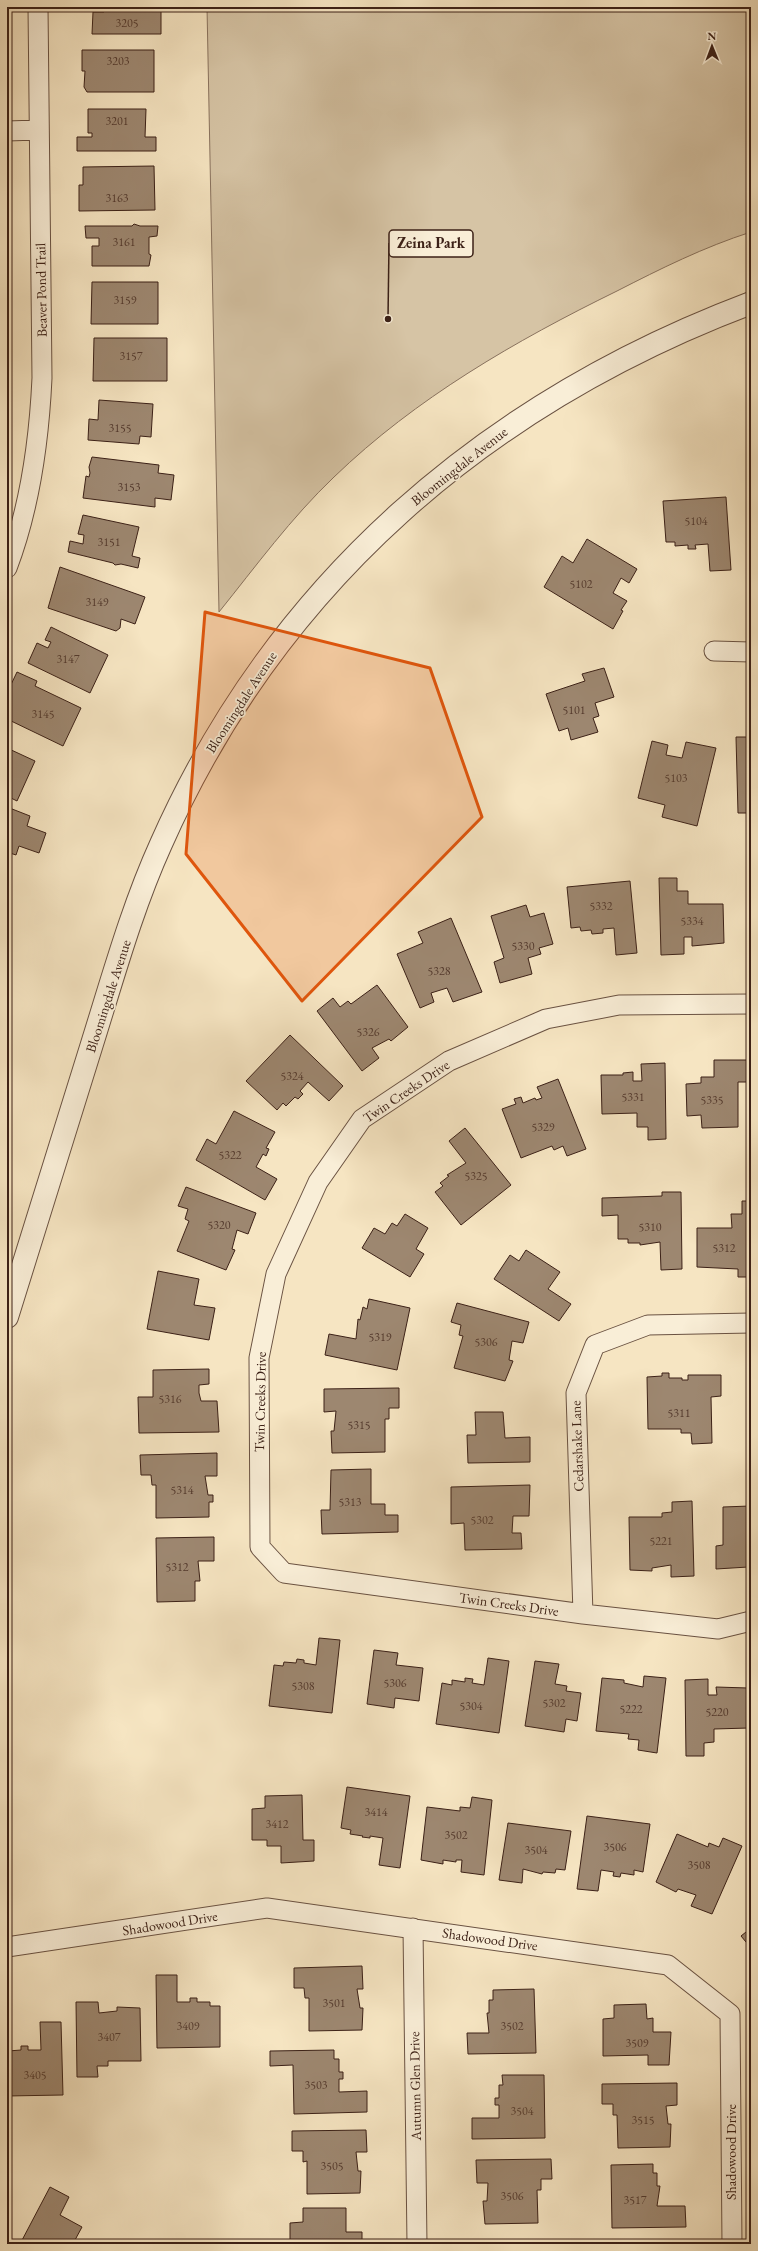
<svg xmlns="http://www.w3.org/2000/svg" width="758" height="2251" viewBox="0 0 758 2251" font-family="'EB Garamond',serif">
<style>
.green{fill:#d6c4a5;stroke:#89725e}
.building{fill:#9d8770;stroke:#3c2117}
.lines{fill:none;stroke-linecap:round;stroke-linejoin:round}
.minor-casing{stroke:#6a5242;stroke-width:21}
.tertiary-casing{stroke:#6a5242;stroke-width:24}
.minor{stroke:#f9eed7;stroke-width:19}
.tertiary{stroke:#f9eed7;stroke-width:22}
.marked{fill:#df560d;fill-opacity:0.2;stroke:#df560d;stroke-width:3;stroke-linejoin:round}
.labels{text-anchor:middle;stroke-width:3.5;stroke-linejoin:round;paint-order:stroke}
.number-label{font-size:12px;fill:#543a2d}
.street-label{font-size:14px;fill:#3c2117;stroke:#f9eed7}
.leader{fill:none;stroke:#3c2117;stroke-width:1.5}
.callout-dot{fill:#3c2117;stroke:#f9eed7;stroke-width:1.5}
.callout{fill:#f9eed7;stroke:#3c2117;stroke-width:1.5}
.callout-label{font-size:15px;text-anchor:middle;font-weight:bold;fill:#3c2117}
</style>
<rect width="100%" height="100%" fill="#f6e5c2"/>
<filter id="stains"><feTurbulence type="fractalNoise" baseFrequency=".005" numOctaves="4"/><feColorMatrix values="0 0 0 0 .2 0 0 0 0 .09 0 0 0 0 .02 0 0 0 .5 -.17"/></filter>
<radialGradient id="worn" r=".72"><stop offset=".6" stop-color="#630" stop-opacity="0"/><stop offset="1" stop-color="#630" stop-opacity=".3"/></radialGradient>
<!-- green -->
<path class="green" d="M207 7H751V232C704 247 660 269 617 291 515 341 416 398 334 477 291 518 256 566 219 612Z"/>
<!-- building -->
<path class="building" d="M104 7H161V34H92L93 12H104Z
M82 50H154V92H87L84 87 85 71H82Z
M88 109H146L145 137H156V151H77V137H92V133H88Z
M154 166 155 210 79 211V185H83V167Z
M134 224 140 226H158L157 236 149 237V254L151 255 149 266H92V246H99V238H86L85 226H132Z
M92 282H158V324H91Z
M94 338H167V381H93Z
M99 400 153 404 151 437 140 436 139 444 88 440 89 419 98 420Z
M92 457 159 465 158 473 174 475 171 500 155 498V507L83 498 86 476 89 477 90 473 89 467Z
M726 497 731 570 710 571 708 544 695 545 696 549H688V545L675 546V542H666L663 501Z
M83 515 139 527 132 556 140 558 138 568 121 564 115 565 113 563 68 552 70 541 83 544 84 535 78 534Z
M587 539 637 569 629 583 621 578 613 593 627 601 621 610 623 611 613 629 544 587 562 556 573 563Z
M60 567 145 597 135 624 121 619 120 628 116 631 48 608Z
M51 627 108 655 90 693 28 663 37 643 48 648 51 642 45 640Z
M604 668 614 697 595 703 599 716 593 718 598 732 571 740 568 728 559 731 546 694 585 681 582 674Z
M17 672 37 681 35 686 81 708 63 746 7 719V693Z
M736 737H751V813H738Z
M652 741 668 745 666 755 682 758 686 742 716 748 697 826 662 817 665 805 638 798Z
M7 748 35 761 17 801 7 796Z
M7 807 30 816 27 826 46 833 39 853 19 846 16 855 7 852Z
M659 878H677V891H688V904H723L724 943 692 946V937H684V954L661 955Z
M630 881 637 953 616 955 614 928 603 929V933L592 934 591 930 581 931 580 927 571 928 567 887Z
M526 905 530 917 544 913 553 944 539 948 541 954 528 958 532 974 500 983 494 962 504 958 491 916Z
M451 918 482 992 453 1002 447 988 431 993 434 1002 420 1008 397 954 423 943 418 932Z
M377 985 408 1027 391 1041 389 1039 372 1048 379 1058 362 1071 317 1011 333 998 340 1007 348 1001 351 1004Z
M290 1035 343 1086 329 1101 308 1082 300 1091 303 1094 298 1099 295 1097 286 1106 283 1103 277 1110 246 1081Z
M714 1060H748V1082H738V1127L702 1128 701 1115 687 1116 686 1084 701 1083V1077H714Z
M665 1063 666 1139 648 1140V1127H637V1113L602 1114 601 1075H623V1073L633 1072V1081H642L641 1064Z
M558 1079 586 1149 567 1156 563 1146 554 1150 552 1146 521 1158 502 1109 516 1104 514 1099 521 1097 523 1103 535 1098 536 1100 542 1098 537 1087Z
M234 1111 275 1132 266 1148 269 1149 266 1156 263 1154 256 1167 277 1179 265 1200 196 1160 207 1139 216 1144Z
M465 1128 511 1185 461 1225 435 1192 443 1186 440 1183 449 1176 447 1175 466 1163 449 1141Z
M186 1187 256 1213 248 1234 237 1230 232 1249 235 1250 226 1270 177 1251 189 1221 185 1219 188 1209 178 1206Z
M662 1192H681L682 1269 661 1270 660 1242 640 1245V1243H628V1239H618V1215L602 1216V1198L662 1196Z
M742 1201H751V1277H738V1269L697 1267V1228H732L731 1214H742Z
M405 1214 428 1228 416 1249 424 1254 410 1277 362 1248 374 1228 385 1234 392 1223 397 1226Z
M526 1250 560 1272 548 1289 571 1304 559 1321 494 1279 510 1255 519 1261Z
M158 1271 199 1279 194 1305 215 1308 209 1340 147 1329Z
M369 1299 410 1308 397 1370 325 1355 329 1334 356 1339 358 1319 360 1320 363 1307 367 1309Z
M457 1303 529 1322 523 1343 512 1341 509 1360 513 1361 505 1381 454 1368 463 1336 459 1335 461 1325 451 1322Z
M209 1369V1384L199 1385V1393L201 1401H217L219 1432 139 1433 138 1397H153V1370Z
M662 1373H669V1378H682V1380H688V1375H721V1396L711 1397 712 1443 692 1444 691 1433H681V1429H648L647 1377 662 1376Z
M399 1388V1408H389V1419H385V1452L332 1453 331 1431H334L336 1411 324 1412V1389Z
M748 1409H751V1450H749Z
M475 1412H503L505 1438 530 1437V1462L468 1463 467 1435H476Z
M217 1453V1476H205L208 1495H213V1502H209V1517L156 1518V1485H152L151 1475H141L140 1455Z
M371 1469V1504H385V1515H398V1532L322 1534 321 1510H330L331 1470Z
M530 1485 529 1516H513L512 1533H521L522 1549 465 1550 464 1523 451 1524V1487Z
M692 1501 694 1576 671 1577V1565L652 1568V1571L630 1570 629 1517H662V1513L672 1512V1502Z
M750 1506 751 1548H747L748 1567 716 1569V1546L723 1545V1507Z
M214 1537V1561H198L200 1581H195V1601L157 1602 156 1538Z
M319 1638 340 1640 332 1713 269 1706 274 1665 283 1666 284 1662 296 1663 297 1659 304 1660V1663L316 1665Z
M374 1650 398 1653 396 1665 423 1668 419 1701 395 1698 394 1708 367 1704Z
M488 1658 509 1661 499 1733 436 1724 442 1683 452 1685V1680L465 1682V1678L473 1679 472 1683 484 1685Z
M535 1661 559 1664 555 1684 567 1686 566 1691 581 1693 577 1721 566 1719 564 1732 525 1726Z
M644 1676 666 1678 657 1753 638 1750 639 1740 628 1739 629 1734 596 1731 602 1678 624 1680V1683L643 1687Z
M708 1679V1695H717L716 1687 748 1688 749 1728 714 1729V1742L704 1743V1756H686L685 1680Z
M347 1787 410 1796 400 1868 379 1865 383 1838 370 1836V1838L362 1837 363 1836 350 1834 351 1830 341 1828Z
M302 1795 303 1840H314V1861L281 1863V1846H267V1840H252V1809L265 1808V1796Z
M472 1797 492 1800 484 1875 461 1872 462 1860H456V1862L443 1860V1864L421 1860 427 1807 460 1811V1807L470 1808Z
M587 1816 650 1824 643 1872 634 1870V1875L621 1873 620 1877 613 1876 614 1872 601 1870 598 1891 577 1889Z
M508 1823 571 1831 565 1870 556 1869 555 1873 543 1872 542 1874 523 1869 522 1883 499 1880Z
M677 1834 708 1847 709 1843 719 1847 723 1838 742 1846 712 1914 691 1906 696 1895 678 1889 676 1892 656 1882Z
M751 1928V1948L741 1936Z
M362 1966 363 1989H357L360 2008H363L362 2030 309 2031V1998H305L304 1988H294V1968Z
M156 1975H177V2002H190V1998H197V2002H210V2006H220V2047L157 2048Z
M534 1989 536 2053 468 2054 467 2033H489L487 2013H489V2000H493V1990Z
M76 2002H98L99 2013 117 2011V2007L140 2008 141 2061H108V2066H97L98 2077H77Z
M646 2004 647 2019 653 2018V2032H671L669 2065H648V2055L603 2056V2019L614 2018V2005Z
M40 2022H61L63 2095 7 2096 8 2051 21 2050V2046H28V2050H41Z
M334 2050V2059H339V2072H343V2079H339V2092L367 2091V2112L294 2114 293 2065 270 2066V2051Z
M502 2075H544L545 2138 472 2139V2118H499V2105H495V2098H499V2085H503Z
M677 2083V2105L666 2106 668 2124H671L670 2147 618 2148 617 2115H613V2104H602V2084Z
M366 2130 367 2152H356L358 2171H361L360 2193 307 2194V2161L303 2162V2151H292V2131Z
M551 2159 552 2179H541V2190H537L538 2223 485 2224 483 2201H487L488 2183H477L476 2160Z
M653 2164V2173H657V2186H660L657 2206H685L686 2227 612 2228 611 2165Z
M50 2187 69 2197 60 2215 82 2227 75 2240 83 2244H20Z
M303 2208H346V2232H362V2244H290V2223L303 2222Z"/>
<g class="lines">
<defs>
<path id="minor" d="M7 131 38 130
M7 568C30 508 39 442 42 378L38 7
M714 651 751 652
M751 1004 619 1005 546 1019 449 1061 362 1119 318 1182 276 1274 259 1358 260 1547 284 1573 583 1614 718 1629 751 1621
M583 1614 576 1393 595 1345 648 1325 751 1323
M413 1928 417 2244
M7 1947 267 1908 668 1965 730 2014 732 2244"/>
<path id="tertiary" d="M7 1317C35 1226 63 1135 92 1044 113 977 132 908 161 844 277 582 486 403 751 303"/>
</defs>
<!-- minor casing -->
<use href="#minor" class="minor-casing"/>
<!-- tertiary casing -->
<use href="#tertiary" class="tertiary-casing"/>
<!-- minor -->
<use href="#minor" class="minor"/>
<!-- tertiary -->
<use href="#tertiary" class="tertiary"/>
</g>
<!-- marked area -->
<path class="marked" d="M205 612 430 668 482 817 302 1001 186 854Z"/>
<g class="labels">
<!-- number labels -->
<g class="number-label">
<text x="127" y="27">3205</text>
<text x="118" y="65">3203</text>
<text x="117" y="125">3201</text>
<text x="117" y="202">3163</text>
<text x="124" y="246">3161</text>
<text x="125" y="304">3159</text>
<text x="131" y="360">3157</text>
<text x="120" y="432">3155</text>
<text x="129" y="491">3153</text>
<text x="696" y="525">5104</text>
<text x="109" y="546">3151</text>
<text x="581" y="588">5102</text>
<text x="97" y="606">3149</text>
<text x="68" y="663">3147</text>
<text x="574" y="714">5101</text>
<text x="43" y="718">3145</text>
<text x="676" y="782">5103</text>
<text x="601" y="910">5332</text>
<text x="692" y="925">5334</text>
<text x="523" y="950">5330</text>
<text x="439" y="975">5328</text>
<text x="368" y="1036">5326</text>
<text x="292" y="1080">5324</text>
<text x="633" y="1101">5331</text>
<text x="712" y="1104">5335</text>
<text x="543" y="1131">5329</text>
<text x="230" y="1159">5322</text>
<text x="476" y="1180">5325</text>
<text x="219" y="1229">5320</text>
<text x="650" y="1231">5310</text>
<text x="724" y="1252">5312</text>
<text x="380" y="1341">5319</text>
<text x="486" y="1346">5306</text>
<text x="170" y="1403">5316</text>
<text x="679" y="1417">5311</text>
<text x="359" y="1429">5315</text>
<text x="182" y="1494">5314</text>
<text x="350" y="1506">5313</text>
<text x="482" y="1524">5302</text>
<text x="661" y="1545">5221</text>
<text x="177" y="1571">5312</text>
<text x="395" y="1687">5306</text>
<text x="303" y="1690">5308</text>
<text x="554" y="1707">5302</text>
<text x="471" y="1710">5304</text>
<text x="631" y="1713">5222</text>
<text x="717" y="1716">5220</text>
<text x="376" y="1816">3414</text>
<text x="277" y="1828">3412</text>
<text x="456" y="1839">3502</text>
<text x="615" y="1851">3506</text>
<text x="536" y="1854">3504</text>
<text x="699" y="1869">3508</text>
<text x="334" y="2007">3501</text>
<text x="188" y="2030">3409</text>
<text x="512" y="2030">3502</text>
<text x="109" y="2041">3407</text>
<text x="637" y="2047">3509</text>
<text x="35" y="2079">3405</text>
<text x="316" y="2089">3503</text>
<text x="522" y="2115">3504</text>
<text x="643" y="2124">3515</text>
<text x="332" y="2170">3505</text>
<text x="512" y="2200">3506</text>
<text x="635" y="2204">3517</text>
</g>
<!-- street labels -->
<g class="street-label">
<text transform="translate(41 290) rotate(-91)" y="5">Beaver Pond Trail</text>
<text transform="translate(459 466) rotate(-38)" y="5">Bloomingdale Avenue</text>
<text transform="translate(241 702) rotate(-57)" y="5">Bloomingdale Avenue</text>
<text transform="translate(108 996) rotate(-72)" y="5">Bloomingdale Avenue</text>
<text transform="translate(406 1091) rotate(-34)" y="5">Twin Creeks Drive</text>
<text transform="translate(260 1402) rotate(-89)" y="5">Twin Creeks Drive</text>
<text transform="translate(577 1446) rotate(-92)" y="5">Cedarshake Lane</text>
<text transform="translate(509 1604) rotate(8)" y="5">Twin Creeks Drive</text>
<text transform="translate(170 1923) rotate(-9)" y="5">Shadowood Drive</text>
<text transform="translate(490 1939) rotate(8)" y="5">Shadowood Drive</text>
<text transform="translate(415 2086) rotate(-91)" y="5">Autumn Glen Drive</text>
<text transform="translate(731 2152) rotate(-90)" y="5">Shadowood Drive</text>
</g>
</g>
<!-- callouts -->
<path class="leader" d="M388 319L389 243"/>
<circle class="callout-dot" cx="388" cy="319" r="4"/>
<rect class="callout" x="389" y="230" width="84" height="27" rx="4"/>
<g class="callout-label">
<text x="431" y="248">Zeina Park</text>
</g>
<!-- margin -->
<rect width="758" height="2251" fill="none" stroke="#f6e5c2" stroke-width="24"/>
<rect x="8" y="8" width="742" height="2235" fill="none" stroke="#3c2117" stroke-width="2"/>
<rect x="12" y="12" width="734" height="2227" fill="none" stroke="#3c2117"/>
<!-- north arrow -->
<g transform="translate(712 46) rotate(359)" stroke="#f9eed7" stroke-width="3" paint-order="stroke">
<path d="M0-3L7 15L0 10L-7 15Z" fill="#3c2117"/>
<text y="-6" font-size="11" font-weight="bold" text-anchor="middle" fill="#3c2117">N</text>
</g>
<rect width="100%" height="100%" filter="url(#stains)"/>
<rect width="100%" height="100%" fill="url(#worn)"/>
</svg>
